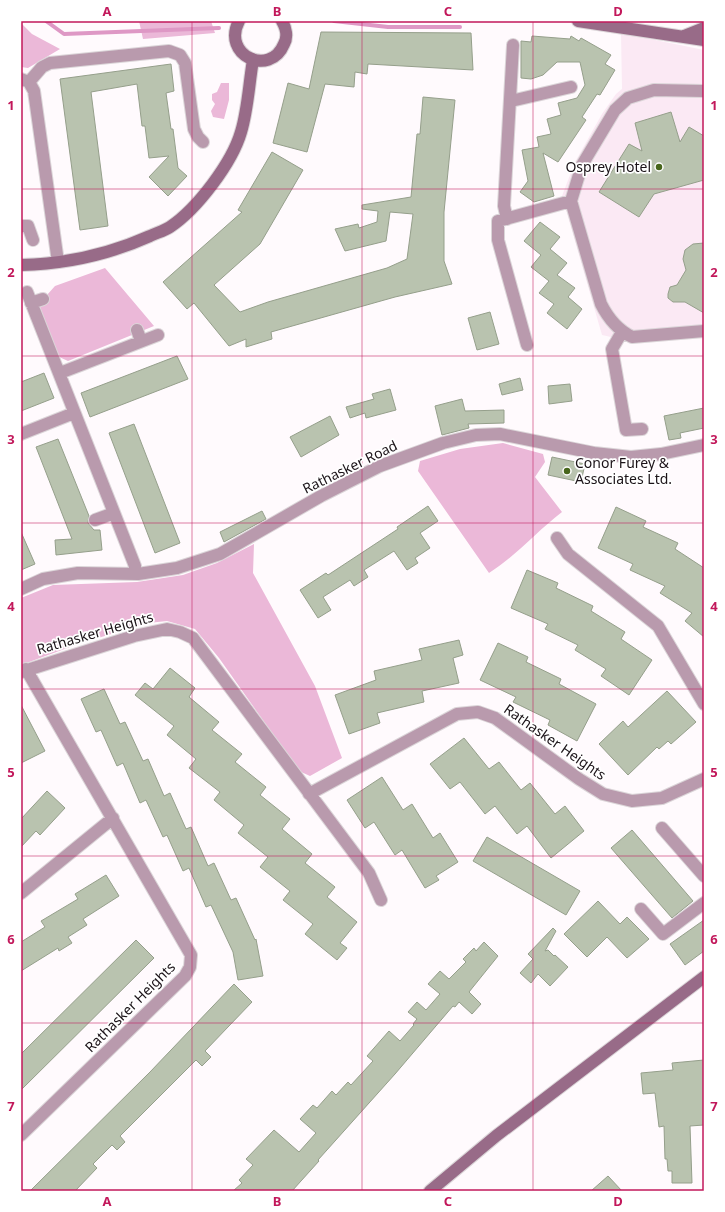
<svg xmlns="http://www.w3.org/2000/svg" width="725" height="1212" viewBox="0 0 725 1212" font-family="'Noto Sans',sans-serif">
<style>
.built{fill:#fbe9f4}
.green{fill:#ebb8d8}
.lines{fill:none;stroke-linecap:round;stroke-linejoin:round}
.stream{stroke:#de98c5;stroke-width:4}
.building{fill:#b9c3af;stroke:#959f8b}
.street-casing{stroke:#dbd5d8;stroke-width:14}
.secondary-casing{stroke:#dbd5d8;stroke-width:14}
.street{stroke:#b99aad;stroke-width:12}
.secondary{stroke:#986b88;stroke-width:12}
.grid{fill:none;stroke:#c2185b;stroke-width:1;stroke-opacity:0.55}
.poi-dot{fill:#47661c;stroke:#fff;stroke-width:1.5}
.labels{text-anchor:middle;stroke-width:3.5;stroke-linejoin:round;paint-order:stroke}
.poi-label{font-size:14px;fill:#1b1318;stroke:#fff;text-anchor:end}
.street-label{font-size:14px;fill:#1b1318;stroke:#fff}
.neatline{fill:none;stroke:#c2185b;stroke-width:1.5}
.grid-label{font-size:13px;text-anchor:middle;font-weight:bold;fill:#c2185b}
</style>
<rect width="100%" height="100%" fill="#fffafd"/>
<!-- built -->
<path class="built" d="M621 33 704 50V337L629 341 602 335 562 196 575 162 602 114 616 94 622 89Z"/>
<!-- green -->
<path class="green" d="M139 21H211L215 33 143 39Z
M21 23 32 34 60 49 28 68 21 67Z
M221 83H229V100L224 119 213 117 211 111 215 104 212 100V94L217 92Z
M105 268 154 326 68 361 57 356 39 304 55 286Z
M503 443 543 454 545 462 535 477 562 512C536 532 516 556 489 573L418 471 420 461 460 449Z
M254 544 253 573 315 686 342 758 310 776 299 771 219 658 195 629 167 621 148 623 78 644 21 665V598L53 585 137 582 183 575 217 563Z"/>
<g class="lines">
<!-- stream -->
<path class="stream" d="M46 21 64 34 219 28
M334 21 388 27H460"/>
</g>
<!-- building -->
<path class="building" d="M321 32 471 33 473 70 368 64 367 74 355 72 354 87 325 84 307 152 273 143 288 83 309 89Z
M532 36 570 39 571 36 579 41 581 38 611 55 605 64 615 70 600 95 597 94 582 117 586 120 558 162 543 153 554 196 534 202 520 192 528 181 522 150 539 147 537 137 551 134 547 119 561 115 558 103 577 98 585 85 580 62H557L543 75 531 79 521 78V41L531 42Z
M171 64 174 91 166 93 171 129H173L178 168 187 176 168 196 149 177 169 156 149 158 145 126H142L137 84 91 92 108 226 80 230 60 79Z
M423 97 455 100 444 212V261L452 284 395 297 271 332 272 339 246 347V339L229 346 194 303 187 309 163 282 242 212 238 210 272 152 303 170 260 244 214 285 240 312 268 302 387 268 407 259 413 214 390 212 386 241 345 251 335 229 358 224 359 228 377 222 378 211 362 209V205L411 197 417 134H420Z
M671 112 680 142 689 127 704 136V180L654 194 639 217 599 192 629 144 642 151 635 123Z
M540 222 560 237 550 249 567 263 557 275 575 288 568 297 582 309 567 329 547 313 554 304 539 293 549 281 531 267 541 255 524 241Z
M704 243V313L685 302H673L668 298V294L670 287 677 285 686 270 683 259 685 250 693 244Z
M490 312 499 344 477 350 468 318Z
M177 356 188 379 90 417 81 393Z
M44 373 54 398 21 411V382Z
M520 378 523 390 502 395 499 384Z
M570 384 572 401 549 404 548 386Z
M390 389 396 410 366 418 365 413 350 418 346 407 374 399 372 394Z
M462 399 465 411 504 410V423L468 424 469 428 442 435 435 406Z
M704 408V428L680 433 681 438 669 440 664 416Z
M330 416 339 435 301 457 290 437Z
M134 424 180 543 155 553 109 433Z
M58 439 89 516 88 523 94 530H100L102 550 56 555 55 540 72 539 36 447Z
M552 457 585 464 581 482 548 475Z
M428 506 438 521 420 533 430 548 415 558 418 563 407 570 394 551 364 570 368 577 354 586 350 580 323 597 331 610 318 618 300 590 326 573 328 575 398 529 397 527Z
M616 507 646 521 643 527 678 543 675 549 704 568V637L685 621 692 613 660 593 665 586 630 570 633 564 598 548Z
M262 511 266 519 224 542 220 532Z
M21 532 35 564 21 570Z
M527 570 558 583 556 588 593 606 591 611 625 632 621 639 652 660 629 695 601 676 606 669 575 650 578 645 545 629 548 624 511 608Z
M459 640 463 655 453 658 459 683 422 691 424 702 377 713 380 723 349 734 335 695 376 680 374 671 422 660 419 649Z
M498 643 528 657 526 662 561 679 559 684 596 704 577 741 548 725 550 720 513 702 516 697 480 680Z
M170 668 195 688 189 697 219 722 212 730 242 754 235 762 266 787 260 795 290 819 282 829 312 854 305 863 335 887 327 897 357 922 340 943 347 948 337 960 305 934 313 924 283 900 290 891 260 867 268 857 238 833 244 825 214 800 220 792 189 768 196 759 167 735 174 726 135 695 145 683 153 689Z
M104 689 120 724 125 722 143 761 148 759 164 796 170 793 186 829 191 827 208 866 214 863 231 900 236 898 255 940 256 939 263 976 238 980 233 952 211 905 206 907 189 868 183 871 167 835 163 837 146 800 140 803 123 763 117 766 101 730 96 732 81 699Z
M667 691 696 722 671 744 668 741 659 749 657 747 628 775 599 744 623 721 628 727Z
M21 705 45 751 21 763Z
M464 738 489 769 499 762 521 790 530 783 555 814 565 806 584 831 551 858 527 826 517 834 495 806 485 814 460 782 450 789 430 764Z
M382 777 403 810 412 804 433 838 440 833 458 862 436 876 439 880 425 888 402 850 395 855 374 822 365 828 347 800Z
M47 791 65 808 40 835 36 831 21 847V819Z
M632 830 693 901 672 918 611 848Z
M487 837 580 891 566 915 473 861Z
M106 875 119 896 83 919 87 925 68 937 72 943 59 951 58 948 21 971V942L45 927 41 921 78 899 75 894Z
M598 901 620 924 627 917 649 939 627 958 607 937 587 957 564 934Z
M704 920V951L685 965 670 944Z
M553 928 556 931 545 951 548 950 554 956 555 955 568 967 550 986 538 974 531 983 520 973 533 959 528 954Z
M136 940 154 958 21 1090V1054Z
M484 942 498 956 469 992 481 1004 472 1014 459 1002 455 1007 453 1006 395 1074 318 1160 319 1161 292 1191H233L242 1183 239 1180 253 1165 246 1159 274 1130 299 1152 316 1133 300 1119 313 1105 317 1108 332 1091 336 1095 348 1082 351 1085 373 1061 367 1056 389 1031 400 1041 414 1025 413 1024 417 1019 408 1012 417 1002 426 1010 440 994 428 984 440 971 449 979 466 962 463 959 474 948 476 951Z
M234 984 252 1002 205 1051 211 1057 202 1066 196 1060 120 1136 125 1142 117 1150 112 1145 93 1164 97 1168 75 1191H30L150 1072Z
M704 1060V1125L690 1126 692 1183H672V1171H668L667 1159H665L664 1126 659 1127 655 1093 643 1094 641 1073 673 1070 672 1063Z
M608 1176 622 1191H591Z"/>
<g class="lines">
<defs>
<path id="street" d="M21 79 29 82 42 67 50 63 169 51 180 55 185 63 194 129 198 137 203 142
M29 82 34 91 58 262
M704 91 654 90 628 98 615 110 582 165 571 201 601 304C608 318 618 330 632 337L704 331
M511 101 571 87
M507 219 504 206 513 45
M21 226H28L33 240
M27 292 135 566
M31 303 43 299
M137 330 141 341
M622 332 612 349 626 430 642 429
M527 345 498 240V221L571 201
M60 373 158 335
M21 434 74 413
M95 520 114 513
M557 538 568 554 658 626 704 704
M21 589 43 579 78 573 138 574 177 568 220 554 321 496 380 466 443 443 476 435 500 434 594 453 631 457 661 454 704 445
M21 672 134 636 167 629 180 632 193 638 369 873 381 900
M309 794 457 714 478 712 495 718 579 779 603 794 632 801 662 798 704 779
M662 828 704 876
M21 893 113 818
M641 909 663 934 704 903
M21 1135 185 976 190 967 191 955 26 669"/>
<path id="secondary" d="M239 21C221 55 270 78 284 44 288 37 286 28 282 21
M578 21 704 40
M684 36 704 28
M21 265C65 264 110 254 150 236 156 233 164 231 170 227 197 209 232 163 241 132 248 109 249 83 253 60
M430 1191 496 1136 704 977"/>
</defs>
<!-- street casing -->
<use href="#street" class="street-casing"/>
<!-- secondary casing -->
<use href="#secondary" class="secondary-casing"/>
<!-- street -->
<use href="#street" class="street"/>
<!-- secondary -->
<use href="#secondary" class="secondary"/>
</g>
<!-- grid -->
<path class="grid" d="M192 21V1191M362 21V1191M533 21V1191M21 189H704M21 356H704M21 523H704M21 689H704M21 856H704M21 1023H704"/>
<!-- markers -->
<g class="poi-dot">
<circle cx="659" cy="167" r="4"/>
<circle cx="567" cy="471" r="4"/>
</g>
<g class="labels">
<!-- poi labels -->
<g class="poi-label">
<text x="651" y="172">Osprey Hotel</text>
<text x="575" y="468" text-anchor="start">Conor Furey &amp;<tspan x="575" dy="16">Associates Ltd.</tspan></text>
</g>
<!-- street labels -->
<g class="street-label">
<text transform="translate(350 467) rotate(-26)" y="5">Rathasker Road</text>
<text transform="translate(95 633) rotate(-16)" y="5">Rathasker Heights</text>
<text transform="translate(555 742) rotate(35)" y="5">Rathasker Heights</text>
<text transform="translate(130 1007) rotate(-45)" y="5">Rathasker Heights</text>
</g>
</g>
<!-- border -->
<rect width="725" height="1212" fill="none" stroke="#ffffff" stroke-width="44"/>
<rect x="22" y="22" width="681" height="1168" class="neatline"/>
<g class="grid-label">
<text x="107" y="16">A</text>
<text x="277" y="16">B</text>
<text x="448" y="16">C</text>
<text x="618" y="16">D</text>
<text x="11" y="110">1</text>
<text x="714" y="110">1</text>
<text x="11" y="277">2</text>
<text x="714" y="277">2</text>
<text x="11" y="444">3</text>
<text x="714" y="444">3</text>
<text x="11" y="611">4</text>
<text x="714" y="611">4</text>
<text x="11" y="777">5</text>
<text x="714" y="777">5</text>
<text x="11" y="944">6</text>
<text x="714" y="944">6</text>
<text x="11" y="1111">7</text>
<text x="714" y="1111">7</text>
<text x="107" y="1206">A</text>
<text x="277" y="1206">B</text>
<text x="448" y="1206">C</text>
<text x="618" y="1206">D</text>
</g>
</svg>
